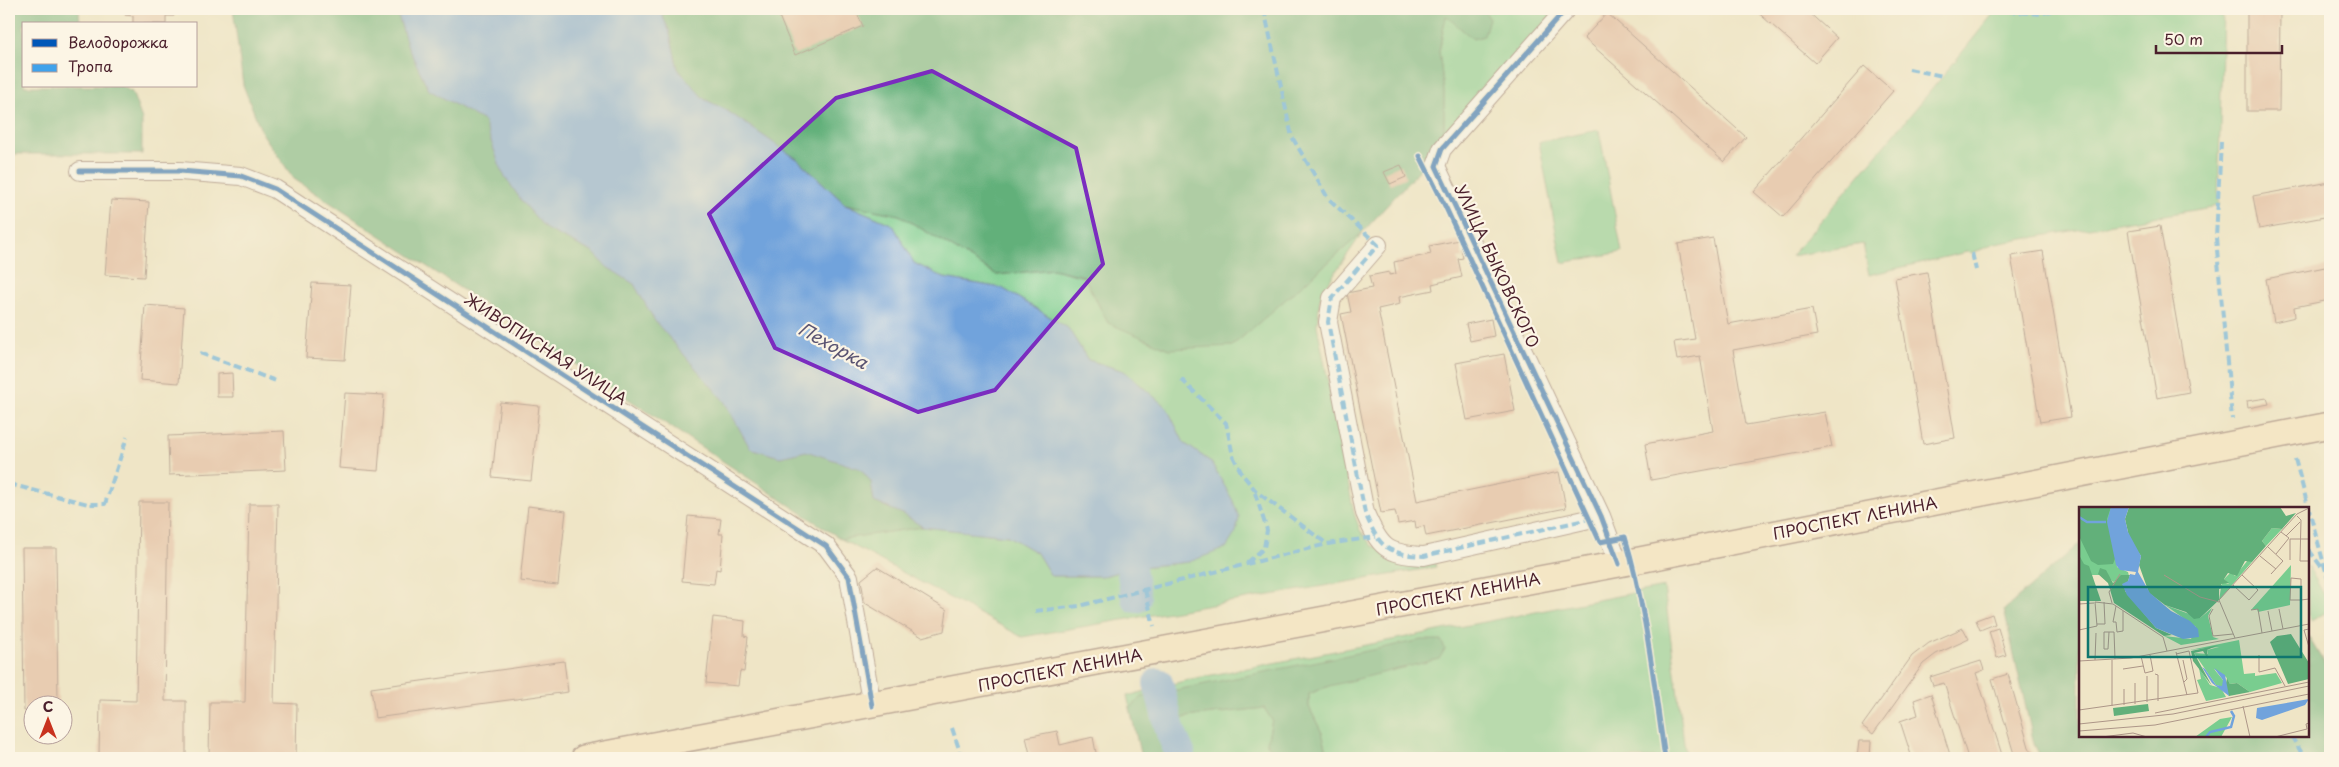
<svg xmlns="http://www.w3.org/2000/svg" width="2339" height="767" viewBox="0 0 2339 767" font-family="'Playpen Sans',sans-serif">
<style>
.green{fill:#79cd8f;stroke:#62765d}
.forest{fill:#62b07a;stroke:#566852}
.water{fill:#71a3dc;stroke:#5e6184}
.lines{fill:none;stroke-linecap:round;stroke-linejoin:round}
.river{stroke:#71a3dc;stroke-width:30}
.building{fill:#e1ae98}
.street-casing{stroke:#846461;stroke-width:20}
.secondary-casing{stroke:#846461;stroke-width:28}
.street{stroke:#fff;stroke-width:18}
.secondary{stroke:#fbe6c3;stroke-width:25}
.quiet{stroke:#40a2eb;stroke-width:4;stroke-dasharray:8 4;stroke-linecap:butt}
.cycleway-casing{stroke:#fcf5e5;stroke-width:8}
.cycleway{stroke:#0057b8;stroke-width:5}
.marked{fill:none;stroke:#7b2cbf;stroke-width:4;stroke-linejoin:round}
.labels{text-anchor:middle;stroke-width:4.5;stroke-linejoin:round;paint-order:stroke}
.street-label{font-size:16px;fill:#4a1f2b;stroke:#fcf5e5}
.water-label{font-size:18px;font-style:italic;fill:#5a5472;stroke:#fcf5e5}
.inset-river{fill:none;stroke:#71a3dc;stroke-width:2.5}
.inset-road{fill:none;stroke:#ad9688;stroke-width:1}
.view{fill:#0f766e;fill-opacity:0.15;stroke:#0f766e;stroke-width:2.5}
.inset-edge{fill:none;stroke:#4a1f2b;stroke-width:2.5}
</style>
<rect width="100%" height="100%" fill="#fcf5e5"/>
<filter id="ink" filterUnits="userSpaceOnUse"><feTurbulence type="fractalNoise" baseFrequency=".02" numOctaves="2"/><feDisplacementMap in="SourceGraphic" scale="10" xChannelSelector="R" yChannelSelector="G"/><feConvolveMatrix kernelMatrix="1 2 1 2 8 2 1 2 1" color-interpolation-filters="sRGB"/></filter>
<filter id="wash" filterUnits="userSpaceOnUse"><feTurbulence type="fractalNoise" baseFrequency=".0096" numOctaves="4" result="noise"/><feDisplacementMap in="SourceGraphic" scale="20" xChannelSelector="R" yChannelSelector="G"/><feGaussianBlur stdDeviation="1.12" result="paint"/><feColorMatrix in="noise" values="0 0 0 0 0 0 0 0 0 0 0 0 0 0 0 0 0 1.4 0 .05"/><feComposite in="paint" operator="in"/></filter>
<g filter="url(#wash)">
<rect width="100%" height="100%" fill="#efe5c6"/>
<!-- green -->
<path class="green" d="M1483 9H1560L1444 143V92L1439 51 1446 16 1489 18Z
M1997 9H2223L2218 206 1995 244 1972 253 1967 252 1869 275 1863 244 1791 256 1943 76Z
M1599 130 1622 252 1562 263 1539 142Z
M845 204 899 215 997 275 1053 269 1084 277 1108 323 1232 346 1363 232 1332 277 1320 298 1317 325 1354 513 1360 530 1372 546 1434 558 1436 567 1022 637 841 539 923 527 1008 536 1037 553 1051 576H1104L1131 568 1189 562 1211 462 1184 443 1167 408 1124 371 1088 360 1068 328 1002 288 944 278 914 263 893 225Z
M2308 566 2330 605V610L2311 621 2308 616Z
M1664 587 1686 758H1329L1322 733 1309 707V694L1329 686 1142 697 1130 708 1127 696 1191 679Z
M1264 708 1272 720 1267 743 1276 758H1168L1163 747 1162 729 1186 717Z"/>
<!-- forest -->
<path class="forest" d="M9 9H79L80 24H24V86H121L132 92 142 119V154H9Z
M233 9H390L398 15 408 47 429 90 484 121 502 172 521 200 546 229 594 253 607 267 634 284 655 321 724 401 750 448 780 457 806 451 861 469 871 482 874 502 903 514 923 527 841 539 294 179 262 133 243 85Z
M659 9H1483L1489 18 1484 36 1473 39 1446 16 1439 51 1444 92V143L1363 232 1232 346 1169 349 1108 323 1084 276 1053 269 997 275 899 215 845 204 797 159 726 110 704 99 678 69 669 30Z
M2080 543V736H2308V636L2330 673V758H2041L2034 744 2004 610Z
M1421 640H1441L1445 649 1439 659 1329 686 1309 694V707L1322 733 1329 758H1276L1267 743 1272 720 1264 708 1186 717 1162 729 1163 747 1168 758H1141L1130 708 1142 697Z"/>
<!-- water -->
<path class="water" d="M390 9H659L669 30 678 69 704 99 726 110 797 159 845 204 893 225 914 263 944 278 1002 288 1068 328 1088 360 1124 371 1167 408 1184 443 1211 462 1233 501 1239 518 1236 532 1226 548 1189 562 1131 568 1104 576H1051L1037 553 1008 536 923 527 903 514 874 502 871 482 861 469 806 451 780 457 750 448 724 401 655 321 634 284 607 267 594 253 546 229 521 200 502 172 484 121 429 90 408 47 398 15Z"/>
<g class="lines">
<!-- river -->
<path class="river" d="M1119 531 1127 544 1136 598
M1158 683 1171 733 1180 753"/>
</g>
<g id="blocks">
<!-- building -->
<path class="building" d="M125 9H174V16H166V24H133V16L125 15Z
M776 9H855L863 26 795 55Z
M1754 9H1805L1837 38 1815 63Z
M2247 9H2280L2279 111H2247Z
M1607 13 1746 137 1724 162 1584 38Z
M1864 66 1893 91 1783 217 1754 192Z
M1401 165 1406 177 1390 184 1384 172Z
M2330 182V216L2259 229 2253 196Z
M111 200 149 202 144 277 105 275Z
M2160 226 2189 392 2157 398 2128 231Z
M1713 238 1728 324 1812 309 1817 335 1733 350 1746 425 1825 412 1832 447 1651 480 1645 444 1713 431 1700 356 1677 360 1674 342 1695 339 1678 244Z
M1459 240 1463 258 1458 259 1462 277 1432 284 1433 290 1399 297 1400 304 1378 309 1417 501 1559 472 1566 508 1426 536 1424 526 1416 528 1415 521 1398 524 1395 511 1381 513 1341 314 1351 312 1347 293 1372 288 1369 276 1389 272V275L1396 274 1394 262 1431 254 1429 246Z
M2043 251 2071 417 2040 422 2011 256Z
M2330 266V300L2294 307 2295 317 2274 322 2266 279Z
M1927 272 1955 438 1923 444 1895 278Z
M312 283 351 285 345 360 306 358Z
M145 305 184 308 179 383 140 380Z
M1491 319 1494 336 1470 341 1466 324Z
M1504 354 1515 411 1467 420 1456 363Z
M232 373 233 397H217V374Z
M345 393 384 395 378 471 339 468Z
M2267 398 2269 404 2248 408 2247 401Z
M500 402 539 406 531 481 492 477Z
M284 431 286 470 169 475 168 436Z
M139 502H168L165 701H186V757L99 756 100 700 136 701Z
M249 504H278L274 703 297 704 296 758H209L210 702H245Z
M528 506 566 511 558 585 520 581Z
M688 516 721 519 719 534H723L720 570 716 569 714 584 682 581Z
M22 548H56L58 704H32V711H24Z
M877 567 947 610 944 631 922 637 865 603 861 580Z
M1992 614 1995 624 1980 630 1976 620Z
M713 617 745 621 744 636 748 637 744 672 740 671 738 686 706 683Z
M1963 628 1969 639 1936 654 1923 664 1873 734 1862 726 1912 656 1929 643Z
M1998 628 2006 655 1997 658 1989 631Z
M564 661 568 692 375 718 371 688Z
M1981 661 1984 670 1976 673 2003 758H1968L1944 683 1933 686 1930 677Z
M2008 674 2029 747 2035 758H2016L2014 754 1992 679Z
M1931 694 1951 758H1912L1900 721 1918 715 1914 700Z
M1057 731 1060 745 1093 737 1097 758H1031L1026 737Z
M1859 741H1871L1870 758H1857Z"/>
</g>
</g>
<g filter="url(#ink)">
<use href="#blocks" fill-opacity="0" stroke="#846461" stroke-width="1"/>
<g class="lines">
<defs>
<path id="street" d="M1566 9 1442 149 1436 166 1601 516 1619 564
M80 171H180L241 176 275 189 826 546 849 577 872 706
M1378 245 1332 298 1328 322 1365 513C1380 548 1386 554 1424 556L1589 519"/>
<path id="secondary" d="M584 758 1619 564 2330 425"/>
</defs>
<!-- street casing -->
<use href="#street" class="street-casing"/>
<!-- secondary casing -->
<use href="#secondary" class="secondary-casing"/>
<!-- street -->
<use href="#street" class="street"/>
<!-- secondary -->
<use href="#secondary" class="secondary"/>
<!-- quiet -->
<path class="quiet" d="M1264 9 1292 137 1328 198 1378 245 1332 298 1328 322 1365 513C1380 548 1386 554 1424 556L1589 519
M1996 10 2040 14 2058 9
M1909 69 1943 76
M2221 142 2216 238 2232 419
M1972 253 1976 270
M200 353 276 381
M1181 379 1226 423 1233 456 1242 474 1257 492 1327 544 1376 537
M2295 459 2330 586
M9 484 88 504H105L127 437
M2309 550 2323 569
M1247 563 1264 548 1267 530 1254 490
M1145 590 1154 626
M1035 611 1079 606 1327 544
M952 728 962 758
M2291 736 2305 758"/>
<defs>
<path id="cycleway" d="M1566 9 1442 149 1436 166 1601 516 1619 564
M1420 156 1446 208 1600 542 1625 537C1646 607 1654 685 1665 758
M80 171H180L241 176 275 189 826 546 849 577 872 706"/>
</defs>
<!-- cycleway casing -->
<use href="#cycleway" class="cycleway-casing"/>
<!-- cycleway -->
<use href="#cycleway" class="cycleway"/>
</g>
</g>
<!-- marked area -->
<path d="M0 0H2339V767H0ZM932 71 1076 148 1103 264 995 390 918 412 775 348 709 214 836 98Z" fill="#efe5c6" fill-opacity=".55" fill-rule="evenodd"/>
<path class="marked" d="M932 71 1076 148 1103 264 995 390 918 412 775 348 709 214 836 98Z"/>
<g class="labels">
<!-- street labels -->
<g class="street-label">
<text transform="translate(1497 266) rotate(65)" y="6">УЛИЦА БЫКОВСКОГО</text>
<text transform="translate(546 349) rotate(33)" y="6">ЖИВОПИСНАЯ УЛИЦА</text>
<text transform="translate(1855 518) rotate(-11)" y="6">ПРОСПЕКТ ЛЕНИНА</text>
<text transform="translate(1458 594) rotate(-11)" y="6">ПРОСПЕКТ ЛЕНИНА</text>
<text transform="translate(1060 670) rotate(-11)" y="6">ПРОСПЕКТ ЛЕНИНА</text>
</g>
<!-- water labels -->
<g class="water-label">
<text transform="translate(833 346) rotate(29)" y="6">Пехорка</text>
</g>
</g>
<!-- overview -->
<g transform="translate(2079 507)">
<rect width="230" height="230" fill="#efe5c6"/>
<path d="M0 0H32L38 60 49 65 50 69 34 75 28 68H6L0 92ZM193 21 203 22 187 39 183 34ZM169 53 173 55 140 93 143 75 150 77 145 72 152 65 156 69ZM212 58 211 98 179 105 178 102 172 103ZM86 98 121 111 133 101 129 109 134 130 140 132 102 138 85 129 112 132 117 120ZM160 133 165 167 176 166V169L197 166 203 176 171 185 158 176 151 177 147 170 135 162 144 173V180L137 178 115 146 129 147 128 143 140 140 111 143ZM120 161 131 178 142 181 147 190 127 194 118 173 122 172ZM153 210 142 230H116L141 212Z" fill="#79cd8f"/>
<path d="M0 0H32L28 12 37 49 34 57 19 58 12 54 0 29ZM50 0H201L207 9 217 6 203 22 193 21 183 34 187 39 173 55 166 54 158 69 149 66 145 72 150 76 142 77 144 81 140 82V93L121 111 115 112 107 105 86 98 70 86 60 58 62 49 51 34 46 12ZM0 48 5 57 10 59 22 94H0ZM21 61 27 63 34 76 42 68H51L46 84 77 121 93 128 85 129 35 96 29 76 19 67ZM212 127 230 156V172L209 177 191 135 198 129ZM140 138 128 143 129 152 124 144 115 146 133 179 114 154 112 144ZM148 171 151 177 158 176 171 185 150 189 146 181ZM69 197 70 204 35 209 34 201Z" fill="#62b07a"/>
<path d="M32 0H50L46 12 49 25 62 49 59 65 71 86 92 104 111 114 119 122 120 130 104 132 77 121 48 88 43 77 49 74 51 67 56 68 57 65 41 63 37 58 28 15ZM123 160 126 162 137 178 143 179 144 173 135 161 146 168 150 189 133 176ZM230 192 226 198 183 213 177 211 178 201Z" fill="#71a3dc"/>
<path class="inset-river" d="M0 10 8 15H27M127 230 131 225 152 220 155 209 152 204"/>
<path class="inset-road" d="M218 9 222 13 221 54H230M207 29 221 15M189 40 204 54 192 67M197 47 210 31 202 25M181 49 197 62M211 53V32H230M85 68 121 90 140 95M154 78 170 93 179 83 163 68M222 93H211L212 71 222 72V93L230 92M16 95 34 97 84 130 88 144M33 96 30 85 41 67M0 97 15 96M37 99 34 115H37L38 125 44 124V104M134 102 130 109 134 129 154 127M200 102 204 122M172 103 179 102 183 126M189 104 193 124M18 117H26L25 95M230 122 225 123 230 140M0 123 18 119 16 95M30 125H25V142H29L30 125H35L36 152M156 131 140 93 218 7 230 1M97 145 108 188M180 148V165L196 161 206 179M62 149 66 166 74 164 71 148M16 153 17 126M33 153V199M104 153 108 172 105 175M0 154 52 151 230 117M44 162 64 159M76 167 79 168V194M68 195V169M56 197V176M45 198V182M164 199 171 230M0 203 119 186 110 144 97 147M76 206 230 175M0 217 94 207 230 179M0 224 76 218 230 187M23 230 54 226 68 230M196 230 228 222 227 217 230 216"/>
<path class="view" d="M9 80H222V150H9Z"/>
<rect width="230" height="230" class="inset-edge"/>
</g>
<!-- margin -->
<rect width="2339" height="767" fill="none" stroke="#fcf5e5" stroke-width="30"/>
<!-- legend -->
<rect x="22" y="22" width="175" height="65" fill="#fcf5e5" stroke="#b59f9b"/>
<rect x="32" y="39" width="25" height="8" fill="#0057b8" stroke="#b59f9b"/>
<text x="68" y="48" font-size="15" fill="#4a1f2b">Велодорожка</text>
<rect x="32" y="64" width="25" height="8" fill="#40a2eb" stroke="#b59f9b"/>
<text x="68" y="72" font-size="15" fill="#4a1f2b">Тропа</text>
<!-- north arrow -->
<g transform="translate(48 720)"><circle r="24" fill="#fcf5e5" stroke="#b59f9b"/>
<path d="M0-4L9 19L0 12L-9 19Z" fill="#c8321e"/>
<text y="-8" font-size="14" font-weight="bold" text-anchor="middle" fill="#4a1f2b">С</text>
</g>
<!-- scale -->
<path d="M2156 45v8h126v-8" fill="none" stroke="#4a1f2b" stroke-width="2.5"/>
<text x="2164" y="45" font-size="15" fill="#4a1f2b" stroke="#fcf5e5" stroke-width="4" paint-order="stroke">50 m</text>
</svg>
